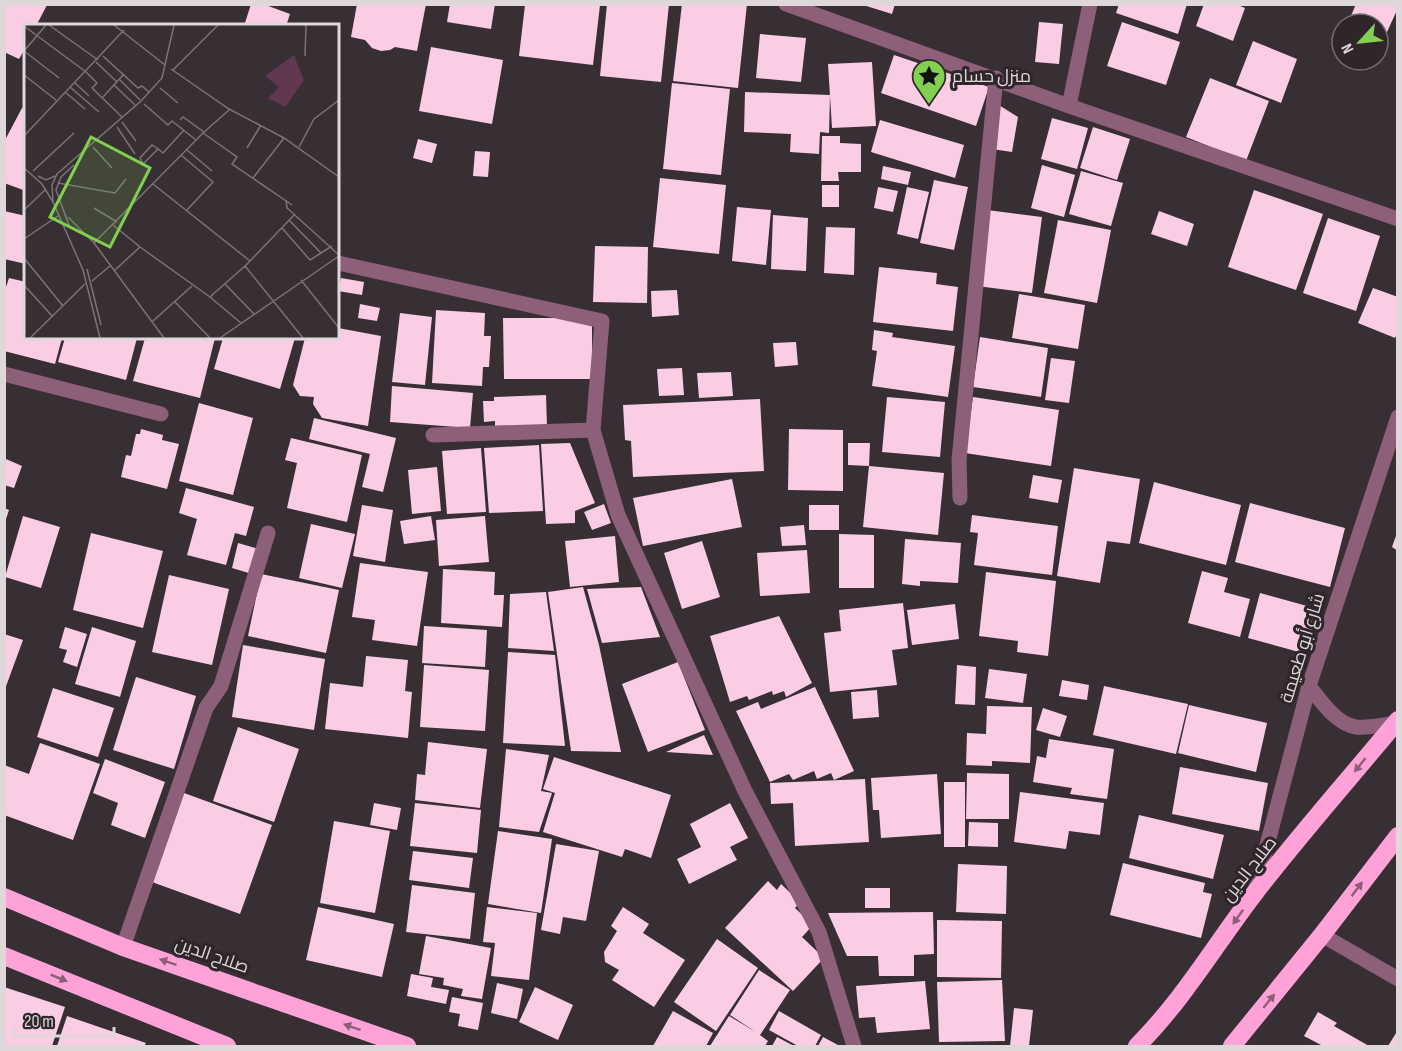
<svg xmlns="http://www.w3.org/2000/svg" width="1402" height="1051" viewBox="0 0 1402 1051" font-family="'Sofia Sans Condensed',Cairo,sans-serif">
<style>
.building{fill:#facde5}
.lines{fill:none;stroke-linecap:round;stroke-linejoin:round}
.minor{stroke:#8e5f79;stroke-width:15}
.highway{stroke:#ffa2d7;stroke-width:18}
.oneway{fill:#8c5e78}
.labels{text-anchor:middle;stroke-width:6;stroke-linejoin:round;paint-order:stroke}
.poi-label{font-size:18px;fill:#ded8db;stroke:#2e262a;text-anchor:start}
.street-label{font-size:18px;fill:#ded8db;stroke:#2e262a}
.inset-road{fill:none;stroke:#7a7377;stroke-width:1.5}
.view{fill:#82d04f;fill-opacity:0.15;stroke:#82d04f;stroke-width:3}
.inset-edge{fill:none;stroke:#ded8db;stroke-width:3}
</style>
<rect width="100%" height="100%" fill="#382f34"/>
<!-- building -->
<path class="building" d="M251 4H263L290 14 286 26H244Z
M357 4H426L417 51 395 47 390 50 381 51 372 48 365 40 351 37Z
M450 4H495L491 29 447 22Z
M607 4H669L661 82 600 76Z
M682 4H747L738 88 673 81Z
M860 4H895L892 14Z
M1119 4H1187L1178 34 1116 13Z
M1204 4H1235L1245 8 1233 41 1196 26Z
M1356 4H1398V8L1387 32 1378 28V24H1368L1351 16Z
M4 5H47L36 26H26V47L19 59 4 52Z
M525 5H600L593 65 519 56Z
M1039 22 1063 24 1059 64 1035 62Z
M1122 22 1180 42 1166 85 1107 66Z
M760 34 806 38 801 82 756 78Z
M1253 41 1297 59 1281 103 1236 85Z
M431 47 503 60 492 124 419 111Z
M894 55 989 87 976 126 881 93Z
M872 62 876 126 832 128 828 64Z
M1210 78 1269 101 1246 161 1186 137Z
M672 83 730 89 721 175 663 169Z
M745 92 830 95 829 133 820 132 819 154 790 152 791 134 744 132Z
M994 102 1018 117 1012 152 985 148Z
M22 108 26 109V191L4 183V142Z
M1052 118 1088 128 1077 169 1041 159Z
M880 120 964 145 955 178 871 152Z
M1093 127 1130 139 1117 180 1080 168Z
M822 136H840V143L861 144V172H838L839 181H821Z
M418 139 437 144 432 163 413 158Z
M475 151 490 152 488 177 473 176Z
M1042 165 1075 175 1064 217 1031 208Z
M883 166 911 172 908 185 881 179Z
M1081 171 1123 183 1111 226 1069 214Z
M660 178 726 185 719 254 653 247Z
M934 180 968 187 954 250 920 243Z
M822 185H839V207H822Z
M878 187 898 191 893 212 874 208Z
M907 187 929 192 918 239 897 234Z
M1254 190 1323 214 1296 290 1228 267Z
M737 207 771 210 766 265 732 261Z
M987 210 1042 217 1032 293 977 286Z
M4 211 26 216V264L4 259Z
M1159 211 1194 224 1187 246 1151 234Z
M773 215 808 218 806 271 771 269Z
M1328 218 1380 236 1356 311 1303 293Z
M1058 220 1111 230 1097 303 1044 293Z
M826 227 855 228 854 275 824 273Z
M595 246 648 247 647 303 593 302Z
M879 267 937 273 936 284 958 287 953 331 873 322Z
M9 278 26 282V338H62L55 364 4 351V293Z
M341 278 364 282 362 295 338 291Z
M1373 288 1398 297V331L1395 338 1358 323Z
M677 290 679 315 652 317 651 291Z
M1019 294 1085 305 1078 349 1012 338Z
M360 304 380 308 377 321 358 318Z
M436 310 485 313 484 336H491L489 367H483L482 386 432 383Z
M400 313 432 317 425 385 392 382Z
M503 318H592V379H504Z
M338 328 381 336 368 426 322 418 313 404 314 397 300 396 293 385 305 338H338Z
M874 330 893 333 892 337 955 346 948 397 872 386 877 351 872 350Z
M980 337 1048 348 1041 397 973 387Z
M65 338H137L126 380 58 362Z
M145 338H215L200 398 133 381Z
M223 338H295L280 389 214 369Z
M796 342 798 365 775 367 773 343Z
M1051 358 1075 361 1069 403 1045 400Z
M682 368 684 395 659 396 657 369Z
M731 372 733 396 699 398 697 373Z
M392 386 473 393 470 428 390 422Z
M546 395 547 426 495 427V421L484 422 483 401H494V397Z
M887 397 945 402 940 457 882 452Z
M973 397 1059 410 1051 466 965 453Z
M760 399 764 471 633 477 631 441 625 440 623 405Z
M199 403 253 418 233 495 179 481Z
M314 418 396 438 383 492 362 487 370 454 309 439Z
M141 429 163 435 162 440 179 444 167 489 121 477 126 455 131 456 136 434H140Z
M789 429 843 430V491L788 490Z
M291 438 362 455 347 522 287 508 297 463 285 460Z
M570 443 595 503 575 511V523L546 524 541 444Z
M848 443H870L869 466 848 465Z
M539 445 543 511 489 513 484 448Z
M481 448 486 512 447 514 442 451Z
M6 459 22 466 14 488 4 485Z
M869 466 944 473 938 535 863 527Z
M437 467 441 511 412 514 408 470Z
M1074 468 1140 479 1130 544 1107 541 1100 583 1057 576Z
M1033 475 1062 480 1058 503 1029 498Z
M732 479 742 527 643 546 633 498Z
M1154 482 1241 505 1226 565 1139 543Z
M186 488 254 507 246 536 235 533 226 565 187 555 197 519 179 513Z
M1250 503 1345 528 1330 587 1235 562Z
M604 504 611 523 592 530 584 512Z
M362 505 393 510 385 562 353 556Z
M809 505H839V530H809Z
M4 508 9 510 5 522H4Z
M972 515 1058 526 1052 575 974 565 978 533 970 532Z
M23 516 60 527 41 588 5 577Z
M431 516 435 540 404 544 400 521Z
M485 516 489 562 439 566 436 520Z
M311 524 355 534 342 588 299 578Z
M804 525 806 545 782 546 780 527Z
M91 533 163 551 143 628 73 610Z
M1397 533H1398V551L1392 547Z
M839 534 874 535V588H839Z
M615 536 619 582 570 587 565 541Z
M905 539 961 543 958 583 920 581V586L902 584Z
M702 541 720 597 682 609 664 553Z
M238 543 259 549 252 574 232 568Z
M807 550 810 593 760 596 757 553Z
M360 563 428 572 417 646 372 640 375 620 352 617Z
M443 569 495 572 494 595H504L502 627 441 623Z
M1202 571 1228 578 1224 592 1250 599 1240 637 1188 623Z
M986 572 1056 581 1048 656 1017 652 1018 641 979 636Z
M261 574 339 590 326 653 248 636Z
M169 575 229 589 212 665 152 652Z
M583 587 599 645 621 752 571 751 548 592Z
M641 587 660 637 602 643 587 589Z
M546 592 554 651 508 648 510 594Z
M1260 593 1318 609 1306 654 1248 638Z
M903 603 908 648 892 650 897 685 830 692 824 633 841 631 839 610Z
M955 604 959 639 912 645 907 610Z
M779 616 812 683 786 697 784 691 773 695 772 691 749 700 747 696 730 702 710 636Z
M424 626 487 630 485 667 422 663Z
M65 627 87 634 77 667 63 662 67 650 59 648Z
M92 627 136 641 120 697 75 684Z
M4 634 23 640 5 689H4Z
M243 645 325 659 314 730 232 717Z
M508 652 555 655 565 746 503 743Z
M366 656 408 660 405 691 412 692 408 738 325 729 330 683 363 687Z
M678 662 705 730 648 752 622 684Z
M424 665 489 670 485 731 420 727Z
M957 665 976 667 975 705 955 704Z
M989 669 1027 674 1023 703 985 698Z
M136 677 196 696 174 769 113 750Z
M1062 680 1089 685 1087 700 1059 696Z
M1104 686 1188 704 1176 754 1093 735Z
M815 687 854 771 834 780 831 773 817 779 814 771 793 780 789 774 770 782 736 711 758 702 761 709Z
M53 688 114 708 98 757 37 737Z
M877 690 879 717 853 719 851 692Z
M1189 705 1267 723 1256 772 1178 753Z
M987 706 1032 707 1030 763 992 761V766L966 765 967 733 986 734Z
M1043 708 1067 716 1060 737 1036 730Z
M238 727 299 749 274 822 213 801Z
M704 735 713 755 666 752Z
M1049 739 1114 749 1107 799 1070 794 1072 788 1033 782 1037 756 1046 758Z
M428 742 487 749 480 808 415 800 417 774 425 775Z
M40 743 100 764 73 840 4 815V765L29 774Z
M506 749 549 755 541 791 552 793 539 832 499 827Z
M554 757 671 795 651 858 625 849 622 857 543 832 555 793 543 789Z
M105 759 165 782 145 838 111 825 118 803 93 793Z
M1180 767 1268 783 1259 831 1172 814Z
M967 773 1009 774V819H966Z
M937 774 941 834 881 838 879 810H873L871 778Z
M865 779 869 842 795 846 793 803 771 804 770 783Z
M944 782H965V847H944Z
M1020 792 1104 803 1100 835 1069 831 1066 849 1014 842Z
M184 793 272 825 240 914 152 882Z
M374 803 401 808 397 830 370 825Z
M415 803 481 810 477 853 410 846Z
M730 803 748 838 730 847 737 860 689 884 677 859 701 847 690 824Z
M1139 815 1224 835 1213 879 1129 858Z
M334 821 390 831 375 913 320 903Z
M969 822 998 823V847L968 846Z
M498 831 552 839 541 913 488 904Z
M556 844 599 851 586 921 563 917 560 934 541 930Z
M413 851 473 858 469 888 409 880Z
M1123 863 1205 883 1203 892 1212 894 1201 938 1110 915Z
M958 864 1007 866 1006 914 956 912Z
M768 881 777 890 781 884 800 902 795 908 813 925 802 937 824 958 793 991 725 928Z
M412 885 475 893 470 939 406 932Z
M865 888H890V908H865Z
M318 907 394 924 382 977 306 960Z
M487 907 537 913 529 980 491 976 495 943 483 942Z
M623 907 649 924 643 933 685 960 654 1007 612 980 619 970 605 962 604 952 617 931 611 926Z
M933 912 934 954 914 955V976H879L878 956H847L828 913Z
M937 920 1002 921 1001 978 937 977Z
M426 936 491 948 482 999 461 996 463 989 443 985 444 978 419 974Z
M717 939 758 968 716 1031 674 1002Z
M759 970 790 990 760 1035 768 1041 765 1046H710L729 1016 756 1032 730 1015Z
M411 974 433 978 431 987 449 990 446 1004 407 996Z
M1002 980 1005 1041 939 1042 937 982Z
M925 981 930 1029 877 1033 875 1017 859 1018 856 986Z
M497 983 523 989 517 1019 491 1013Z
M4 987 65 1007 52 1046H4Z
M535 987 573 1005 558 1040 519 1022Z
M452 997 483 1003 478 1030 458 1026 460 1014 449 1012Z
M1014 1008 1033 1010 1029 1046H1010Z
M673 1011 713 1033 706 1046H653Z
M779 1011 821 1035 815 1046H798L769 1030Z
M1318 1012 1337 1023 1334 1026 1369 1046H1323L1304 1036Z
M67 1016 146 1043 144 1046H57Z
M1398 1030V1046H1388Z
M777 1037 794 1046H772Z
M823 1037 838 1045 837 1046H818Z"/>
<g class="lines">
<!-- minor -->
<path class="minor" d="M786 4 1069 106 1398 219
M1069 106 1090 4
M338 263 602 321 593 430 618 515 745 791 819 932 854 1046
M4 374 161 414
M433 435 593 430
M960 498 959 460 996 78
M1309 686C1321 701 1336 724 1356 727 1368 728 1383 725 1395 723
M1255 891 1309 686 1398 417
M1322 935 1398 979
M123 947 206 708 221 686 268 533"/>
<!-- highway -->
<path class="highway" d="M4 897 123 947 407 1046
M4 956 227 1046
M1137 1046C1183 1000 1215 945 1254 894 1300 834 1350 778 1398 720
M1232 1046 1322 935 1398 836"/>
</g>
<!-- one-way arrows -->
<defs><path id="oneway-solid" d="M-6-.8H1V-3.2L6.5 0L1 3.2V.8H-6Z" transform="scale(1.5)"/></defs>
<g class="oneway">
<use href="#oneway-solid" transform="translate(1360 765) rotate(129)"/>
<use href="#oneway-solid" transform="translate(1357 889) rotate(-53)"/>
<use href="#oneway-solid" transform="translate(1238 917) rotate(125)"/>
<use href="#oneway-solid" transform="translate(168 962) rotate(-161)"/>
<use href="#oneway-solid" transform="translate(59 978) rotate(22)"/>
<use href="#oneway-solid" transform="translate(1269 1001) rotate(-51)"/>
<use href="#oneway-solid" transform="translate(352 1027) rotate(-161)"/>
</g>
<!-- icons -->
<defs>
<symbol id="sight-pin" viewBox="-11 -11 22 30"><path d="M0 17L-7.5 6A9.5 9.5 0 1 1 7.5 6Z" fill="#82d04f" stroke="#2e262a"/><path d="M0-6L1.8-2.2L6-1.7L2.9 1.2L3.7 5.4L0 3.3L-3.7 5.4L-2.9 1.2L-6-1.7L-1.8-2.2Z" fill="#111"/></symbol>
</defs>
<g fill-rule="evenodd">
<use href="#sight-pin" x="910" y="57" width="38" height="52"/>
</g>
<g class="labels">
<!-- poi labels -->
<g class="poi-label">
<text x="952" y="82">منزل حسام</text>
</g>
<!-- street labels -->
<g class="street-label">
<text transform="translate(1302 648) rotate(-73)" y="6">شارع أبو طعيمة</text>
<text transform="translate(1249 869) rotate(-52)" y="6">صلاح الدين</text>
<text transform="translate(212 955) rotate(19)" y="6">صلاح الدين</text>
</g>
</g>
<!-- overview -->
<g transform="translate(24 24)">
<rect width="315" height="315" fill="#382f34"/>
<path d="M270 31 280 56 261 83 244 74 255 63 241 52Z" fill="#623750"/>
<path class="inset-road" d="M22 1 0 27 35 54M25 1 74 36M90 1 141 41M0 2 62 48 73 59 68 64 98 93M79 32 114 64 118 62 125 68M281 32 282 1M72 38 93 58M147 45 205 85 260 114 315 153M149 46 194 1M0 51 32 76M96 56 116 76M51 59 65 72M90 61 111 81M46 63 75 88M136 64 154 79M41 68 61 85M79 73 100 50M120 80 144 101 148 97 172 116M156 96 159 93 180 108 205 86M98 98 112 117M93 103 111 130M179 109 213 133 208 140 268 181M0 112 100 6M69 123 88 144M275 123 290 95 315 76M223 124 237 101M134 125 128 121 116 134 119 140 134 125 139 129 160 106M163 126 188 147M157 131 189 158 163 186M0 144 18 160 29 178M9 147 50 109M14 152 22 156 31 152M229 154 260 114M34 159 91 169 102 155M129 160 226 237 221 242 279 314M262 176 263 184 315 231M70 184 93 198M0 186 22 165M44 193 70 219 140 314M265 196 297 229 308 222M89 201 116 223 91 246M46 204 32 166 37 153 50 141M258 204 286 236 297 229M0 215 34 192M70 219 180 108M116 223 186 273M0 234 39 282M226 237 271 190M63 245 77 301M277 256 315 304M68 257 86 242M201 260 230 290M0 261 29 293M151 278 186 314M129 297 168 262M217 299 186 273 221 242M6 314 61 260M76 314 59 246 29 178 28 161 33 150 117 77 138 54 150 1M196 314 315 232"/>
<path class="view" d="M67 113 126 144 86 223 26 193Z"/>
<rect width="315" height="315" class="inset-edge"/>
</g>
<!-- border -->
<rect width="1402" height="1051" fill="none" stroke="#ded8db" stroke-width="12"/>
<!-- north arrow -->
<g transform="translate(1360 42) rotate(243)"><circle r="28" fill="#2e262a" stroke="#746d71" stroke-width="1.5"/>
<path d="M0-4.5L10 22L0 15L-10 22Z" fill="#82d04f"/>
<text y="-9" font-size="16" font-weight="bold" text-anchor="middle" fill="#ded8db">N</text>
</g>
<!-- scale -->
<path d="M15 1027v9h99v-9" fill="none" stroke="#ded8db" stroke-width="3"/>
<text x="24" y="1027" font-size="18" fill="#ded8db" stroke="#2e262a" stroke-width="4.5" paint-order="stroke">20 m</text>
</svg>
